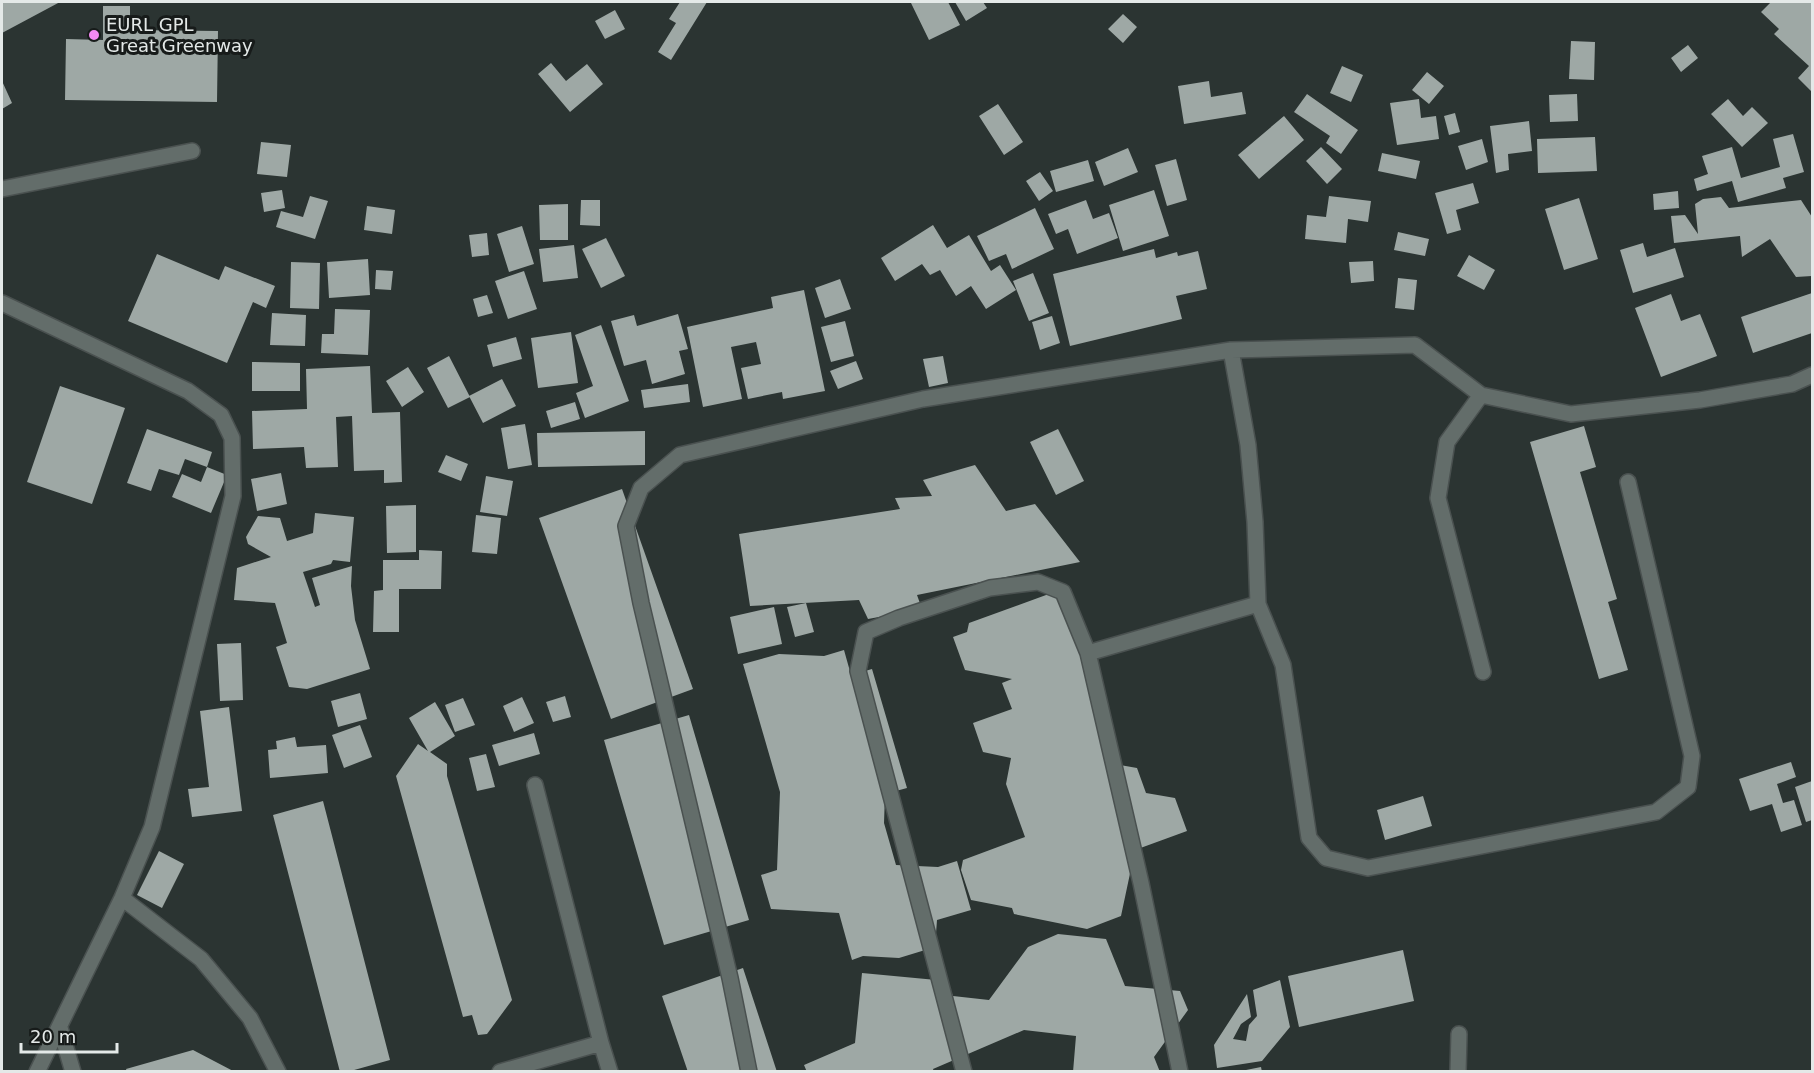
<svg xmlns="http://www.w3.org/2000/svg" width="1814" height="1073" viewBox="0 0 1814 1073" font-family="'DejaVu Sans',sans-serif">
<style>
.building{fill:#9ea8a5}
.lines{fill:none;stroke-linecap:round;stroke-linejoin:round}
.lane-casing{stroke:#4a5150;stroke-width:18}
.street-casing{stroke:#4a5150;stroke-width:18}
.lane{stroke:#636d6a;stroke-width:15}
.street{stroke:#636d6a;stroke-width:15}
.poi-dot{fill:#f28af2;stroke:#171b1a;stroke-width:2}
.labels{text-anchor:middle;stroke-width:6;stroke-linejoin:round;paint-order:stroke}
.poi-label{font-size:18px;fill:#e4e9e8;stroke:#171b1a;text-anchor:start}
</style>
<rect width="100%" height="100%" fill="#2b3432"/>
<!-- building -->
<path class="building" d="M2 2H60L2 33Z
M680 2H707L671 60 658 52 676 23 669 19Z
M914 2H948L960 25 929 40 911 3Z
M955 2H983L987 8 966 21Z
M1771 2H1812V92L1798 78 1809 66 1774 34 1779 29 1761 12Z
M103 6H130V30L218 31 217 102 65 100 66 39 103 40Z
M615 10 625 29 605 39 595 21Z
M1123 14 1137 27 1123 43 1108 29Z
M1571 41 1595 42 1594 80 1569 79Z
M1688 45 1698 58 1681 72 1671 58Z
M551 63 566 81 587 64 603 84 570 112 538 74Z
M1342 66 1363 75 1351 102 1330 93Z
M1427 72 1444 86 1429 104 1412 90Z
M2 81 12 103 2 109Z
M1209 81 1211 97 1242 92 1246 114 1184 124 1178 86Z
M1307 94 1358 130 1341 154 1326 143 1330 136 1294 112Z
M1577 94 1578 121 1550 122 1549 95Z
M1419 99 1421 118 1436 116 1439 139 1397 145 1390 103Z
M1728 99 1743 116 1752 107 1768 123 1742 147 1711 114Z
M998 104 1023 142 1004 155 979 116Z
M1455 113 1460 132 1449 135 1444 116Z
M1284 116 1304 140 1259 179 1238 155Z
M1529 121 1532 151 1508 154 1509 170 1496 173 1490 126Z
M1793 134 1804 172 1783 178 1786 188 1738 202 1732 181 1697 191 1694 179 1708 174 1702 156 1732 147 1741 178 1780 167 1773 139Z
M1595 137 1597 171 1538 173 1537 139Z
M1482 139 1488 162 1466 170 1458 146Z
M261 142 291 145 287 177 257 174Z
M1321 147 1342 169 1327 184 1306 161Z
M1128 148 1138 172 1104 186 1095 162Z
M1382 153 1420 161 1416 179 1378 171Z
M1176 159 1187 200 1167 206 1155 165Z
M1088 160 1094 181 1056 192 1050 171Z
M1040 172 1053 191 1039 201 1026 181Z
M1473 183 1479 203 1456 210 1461 230 1447 234 1435 193Z
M282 190 285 208 264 212 261 193Z
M1154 190 1169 236 1123 251 1109 205Z
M1678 191 1679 208 1654 210 1653 194Z
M310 196 328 201 315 239 276 227 281 211 303 217Z
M1329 196 1371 201 1368 222 1348 219 1346 243 1305 239 1307 215 1326 217Z
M1721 197 1729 208 1801 200 1812 217V276L1796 277 1770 239 1742 257 1740 236 1674 243 1671 216 1685 215 1698 234 1695 204 1703 199Z
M1579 198 1598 259 1564 270 1545 209Z
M581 200H600V226L580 225Z
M1086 200 1093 219 1109 213 1118 238 1077 254 1068 229 1056 234 1048 214Z
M568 204V240H540L539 205Z
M367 206 395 210 392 234 364 230Z
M1035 208 1054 249 1012 269 1006 254 989 261 977 236Z
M933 225 947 248 969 235 991 271 1000 265 1016 290 986 309 971 286 956 296 940 270 930 275 922 264 895 281 881 258Z
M522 226 534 264 509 272 497 234Z
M1398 232 1429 239 1425 256 1394 250Z
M487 233 489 255 472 257 469 235Z
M606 238 625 276 601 288 582 249Z
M1643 243 1647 257 1675 248 1684 277 1633 293 1620 250Z
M574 245 578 278 543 282 539 249Z
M1154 249 1156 258 1177 252 1178 256 1198 251 1207 289 1176 296 1182 319 1070 346 1053 274Z
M157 254 219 280 225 266 275 286 266 308 253 302 227 363 128 321Z
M1469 255 1495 270 1484 290 1457 276Z
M368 259 370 295 329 298 327 262Z
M1373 261 1374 281 1351 283 1349 262Z
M291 262 320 263 319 309 290 308Z
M376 270 393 271 391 290 375 289Z
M524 271 537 309 508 319 495 281Z
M1033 273 1049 313 1029 321 1013 281Z
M1398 278 1417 280 1414 310 1395 308Z
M840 279 851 309 825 318 815 288Z
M804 290 825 391 783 399 782 392 748 399 741 368 761 364 756 342 731 347 742 399 703 407 687 327 773 308 771 297Z
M1812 293V333L1753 353 1741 317Z
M1671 294 1681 321 1700 314 1717 356 1661 377 1635 308Z
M487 295 493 313 478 317 473 299Z
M335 309 370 310 368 355 321 353 322 334H334Z
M272 313 306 315 305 346 270 345Z
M678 314 688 349 679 351 685 374 652 384 646 360 624 366 611 321 634 315 637 326Z
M1052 316 1060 343 1040 350 1032 322Z
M845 321 854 356 831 362 821 327Z
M601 325 629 401 585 418 576 393 593 386 575 335Z
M571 332 578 383 538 388 531 338Z
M516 337 522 359 493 367 487 345Z
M449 356 470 397 448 408 427 368Z
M943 356 948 383 929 387 923 359Z
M856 361 863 379 838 389 830 371Z
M252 362 300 363V391H252Z
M370 366 372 413 400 412 402 482 384 483V470L354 471 352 416 336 417 338 467 306 468 304 447 253 449 252 411 307 409 306 369Z
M408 367 424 392 402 407 386 381Z
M502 379 516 406 483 423 469 396Z
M688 384 690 402 644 408 641 390Z
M60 386 125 408 92 504 27 482Z
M575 402 580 419 551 428 546 411Z
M525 424 532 465 508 469 501 428Z
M1584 426 1596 467 1580 472 1617 599 1608 602 1628 670 1599 679 1530 442Z
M147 429 212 452 207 467 185 459 179 475 159 469 151 491 127 483Z
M1058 429 1084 481 1056 495 1030 442Z
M645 431V465L538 467 537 433Z
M446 455 468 464 461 481 438 472Z
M975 465 1006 511 1035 504 1080 562 917 595 922 609 868 619 859 600 750 606 739 534 900 509 895 498 932 496 923 480Z
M207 467 227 475 211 513 172 497 182 474 201 482Z
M281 473 287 504 257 511 251 479Z
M486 476 513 481 507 516 480 512Z
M622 489 693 689 611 719 539 518Z
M416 505V552L387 553 386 506Z
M315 513 354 517 350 562 333 560 331 564 303 572 315 607 320 605 312 578 352 566 351 586 355 620 370 669 307 689 289 687 276 647 287 643 275 603 234 600 237 568 271 557 248 544 246 537 258 516 280 518 287 541 313 533Z
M476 515 501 518 497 554 472 552Z
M419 550 442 551 441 589H399V632H373L374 591 383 590V560H419Z
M1057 591 1120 765 1137 768 1146 793 1175 798 1187 831 1135 850 1121 916 1087 929 1014 914 1012 908 971 900 961 870 963 860 1025 837 1006 784 1011 758 983 752 973 723 1012 709 1002 683 1012 679 965 670 953 637 967 632 969 623Z
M806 603 814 632 795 637 787 607Z
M774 607 782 644 738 654 730 617Z
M241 643 243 700 220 701 217 644Z
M844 650 851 675 872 669 907 788 885 794 884 823 896 865 938 867 957 861 971 910 937 920 935 947 899 958 863 956 852 960 839 913 771 909 761 875 777 870 780 792 743 664 779 654 824 656Z
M360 693 367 719 338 727 331 701Z
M565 696 571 717 553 722 546 702Z
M522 697 534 723 514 732 503 706Z
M463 698 475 725 455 732 445 705Z
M435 702 455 736 430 752 447 764V776L512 1000 487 1034 478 1035 472 1015 463 1017 396 776 418 744 428 751 409 718Z
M229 707 242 811 192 817 188 789 209 787 200 711Z
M689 715 749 920 664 945 604 740Z
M360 725 372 757 344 768 332 735Z
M534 733 540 754 499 766 492 745Z
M295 737 297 747 326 745 328 773 270 778 268 750 277 749 276 741Z
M486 754 495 787 477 791 469 758Z
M1791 762 1796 777 1777 784 1783 803 1794 800 1802 825 1781 832 1772 804 1750 811 1739 779Z
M1812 781V820L1806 822 1795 787Z
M1423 796 1432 826 1385 840 1377 810Z
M323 801 390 1060 347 1072H340L273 815Z
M159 851 184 864 162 908 137 895Z
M1058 934 1106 939 1125 986 1180 991 1188 1010 1154 1057 1160 1072H1073L1076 1036 1024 1030 933 1069 934 1072H807L804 1065 855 1043 862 973 947 981 953 996 989 1000 1028 947Z
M1403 950 1414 1001 1299 1027 1288 976Z
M743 968 777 1072H688L662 996Z
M1280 980 1290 1027 1262 1061 1217 1068 1214 1045 1247 994 1251 1017 1241 1024 1233 1039 1246 1041 1249 1025 1257 1016 1253 990Z
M193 1050 235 1072H127L126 1069Z
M1261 1067 1262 1072H1246V1070Z"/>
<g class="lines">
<defs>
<path id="lane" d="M1458 1072 1459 1034"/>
<path id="street" d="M2 189 192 151
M2 303 188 391 221 415 232 438 233 496 152 827 122 898 37 1072
M1231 350 1248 445 1255 522 1258 604
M1481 395 1447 442 1438 498 1483 672
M1088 653 1258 604 1283 665 1309 838 1326 858 1368 868 1656 812 1688 787 1692 756 1628 482
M122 898 201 959 250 1018 278 1072
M60 1028 73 1072
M601 1043 610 1072
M500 1072 601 1043 535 785
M749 1072 730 978 641 603 626 526 641 488 680 455 923 399 1231 350 1415 345 1481 395 1571 414 1700 400 1792 384 1812 375
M964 1072 858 671 866 632 899 618 990 588 1038 582 1063 592 1088 653 1141 883 1180 1072"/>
</defs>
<!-- lane casing -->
<use href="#lane" class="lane-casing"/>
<!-- street casing -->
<use href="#street" class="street-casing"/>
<!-- lane -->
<use href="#lane" class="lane"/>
<!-- street -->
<use href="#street" class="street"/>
</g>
<!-- markers -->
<circle class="poi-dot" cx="94" cy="35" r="6"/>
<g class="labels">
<!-- poi labels -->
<g class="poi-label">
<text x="106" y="31">EURL GPL<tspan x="106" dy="21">Great Greenway</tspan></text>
</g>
</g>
<!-- border -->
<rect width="1814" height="1073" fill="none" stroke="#e4e9e8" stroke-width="6"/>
<!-- scale -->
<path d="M21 1043v9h96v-9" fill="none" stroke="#e4e9e8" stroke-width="3"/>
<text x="30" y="1043" font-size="18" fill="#e4e9e8" stroke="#171b1a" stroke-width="4.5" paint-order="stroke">20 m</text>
</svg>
